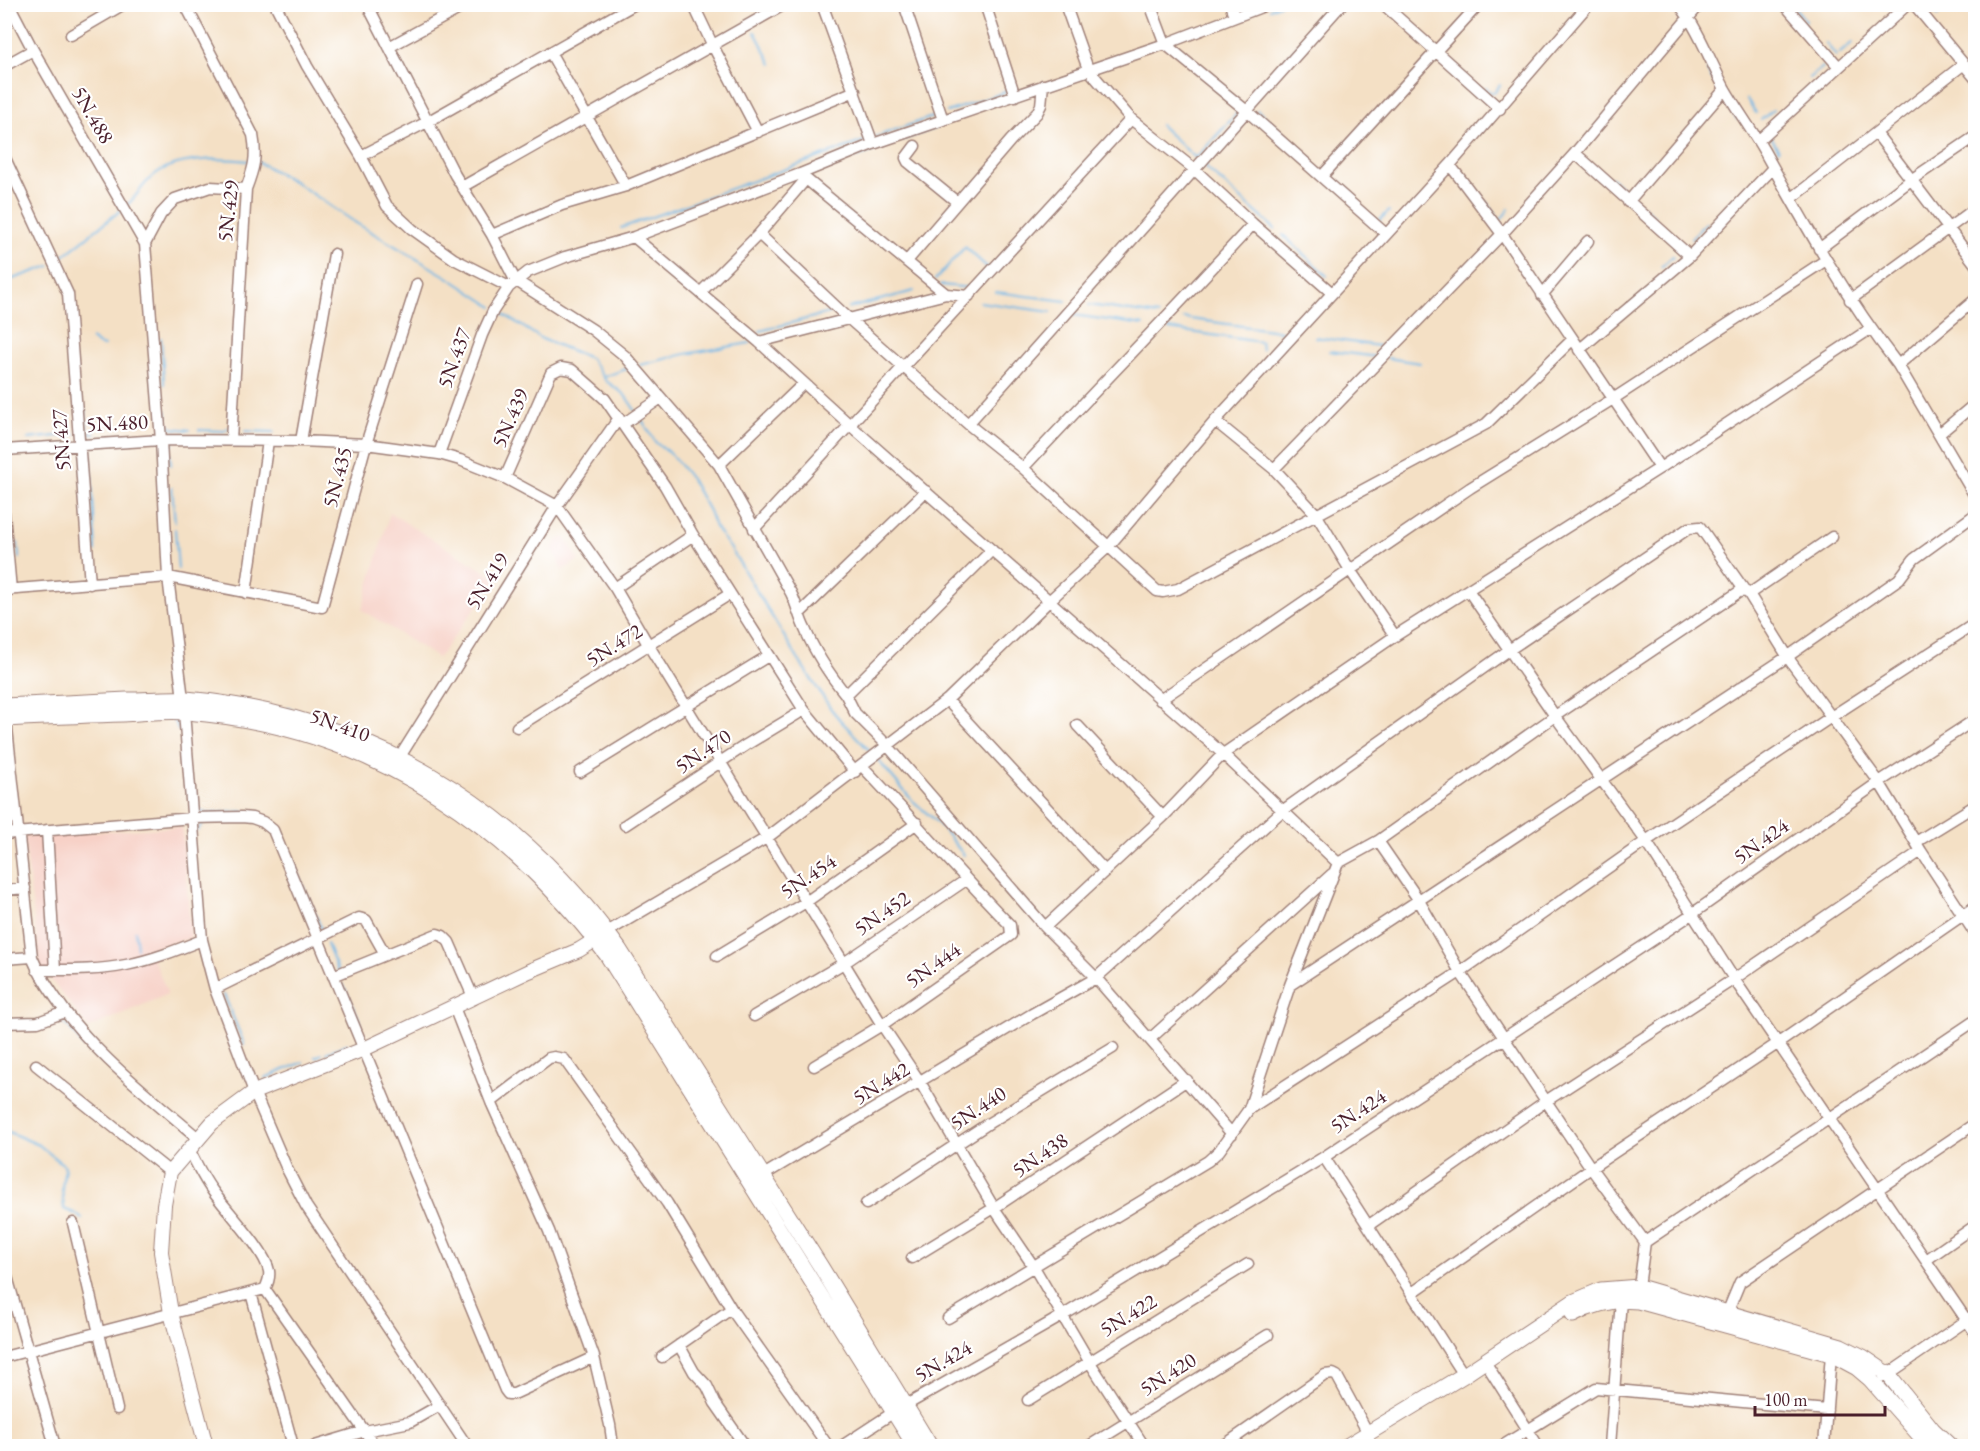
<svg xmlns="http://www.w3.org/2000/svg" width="1980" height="1451" viewBox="0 0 1980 1451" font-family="'EB Garamond',serif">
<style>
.built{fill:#f7d1c7}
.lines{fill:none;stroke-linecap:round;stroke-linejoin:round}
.stream{stroke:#6eb6e5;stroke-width:2}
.minor-casing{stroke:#9f8078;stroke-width:13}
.tertiary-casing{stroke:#9f8078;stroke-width:16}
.secondary-casing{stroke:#9f8078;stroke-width:17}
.minor{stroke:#fff;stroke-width:10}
.tertiary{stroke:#fff;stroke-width:14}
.secondary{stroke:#fff;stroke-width:15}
.labels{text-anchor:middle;stroke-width:4.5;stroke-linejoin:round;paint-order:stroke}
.street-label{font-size:21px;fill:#4a1f2b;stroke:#fff}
</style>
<rect width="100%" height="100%" fill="#fff"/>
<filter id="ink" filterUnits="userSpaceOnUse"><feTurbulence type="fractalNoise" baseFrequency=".0167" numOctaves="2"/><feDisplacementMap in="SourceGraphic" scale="12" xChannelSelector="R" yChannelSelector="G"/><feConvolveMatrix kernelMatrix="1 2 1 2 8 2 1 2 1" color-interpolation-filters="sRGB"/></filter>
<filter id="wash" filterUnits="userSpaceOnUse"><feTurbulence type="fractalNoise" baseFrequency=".008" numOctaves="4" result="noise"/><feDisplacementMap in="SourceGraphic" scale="24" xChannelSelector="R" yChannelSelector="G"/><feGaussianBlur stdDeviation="1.35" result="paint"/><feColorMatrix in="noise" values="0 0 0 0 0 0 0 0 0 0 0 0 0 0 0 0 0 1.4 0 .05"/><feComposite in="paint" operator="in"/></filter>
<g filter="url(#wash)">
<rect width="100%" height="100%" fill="#f4e0c5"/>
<!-- built -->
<path class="built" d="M390 513 497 579 438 658 362 610Z
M562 538H565L579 560 562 570 552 547 557 544 556 541Z
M182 827 191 938 149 949 168 994 89 1028 40 966 24 836Z"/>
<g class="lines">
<!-- stream -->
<path class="stream" d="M1929 4 1938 15
M1795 8 1806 21
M1270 9 1281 4
M755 32 772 64
M1826 43 1836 56
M1840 53 1853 42
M1707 70 1716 84
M1271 76 1301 42
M1809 78 1823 67
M1486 88 1492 93
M1494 93 1500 85
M1747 99 1756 113
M1729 106 1737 119
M1257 110 1312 160
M947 112 1008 91
M1761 120 1773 110
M1160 125 1189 152
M1770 135 1779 150
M875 137 938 115
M901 140 938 127
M1191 154 1196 158 1241 109
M853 158 884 147
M258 162 295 182 356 223 449 278 493 307
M1206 163V168L1275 229
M1611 178 1623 188
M1487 202 1496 216
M127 205C137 196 143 184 153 176 174 157 223 158 249 161
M1643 206 1654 216
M1380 220 1389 211
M1500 221 1509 209
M621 228 867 140
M1283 235 1327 276
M1691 238 1706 223
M57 261 121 210
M1661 267 1673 256
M935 280 965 247 988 268
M4 282 50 266
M941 285 971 288
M996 292 1066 301
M980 302 1051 312
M1089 305 1158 315
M849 308 914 291
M497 310 542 339 590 358 606 381 624 394 635 410
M1073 315 1144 325
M1183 318 1286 332
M1169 329 1261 342 1262 350
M760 331 829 313
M1315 337 1379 346
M91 338 97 344 104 346
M161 338 164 384
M4 343 6 341
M1329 351 1378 357
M1387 358 1420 363
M4 363 6 387
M640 365 685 354 750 343
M604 377 629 368
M85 410 87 431 95 434
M166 411 167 423 171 428 190 430
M640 417 656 443 672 455 691 479 709 511 715 527 731 549 798 659 831 709 841 721 872 753
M199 430 224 431 228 428
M245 431 274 432
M28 439 75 434
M90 450 96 551
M171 465 169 450 173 443
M172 488 175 523
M175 529 178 569
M18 543 19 558
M288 708 346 726
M171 718 176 723 178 730
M877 759 912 800 939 824 964 855
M196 809C208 818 231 809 246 812
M197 831 203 823
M280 834 321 928
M135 931 137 948
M327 944 338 971
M343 985 361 1024
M224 995 244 1044
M60 1022 69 1027 84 1047
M326 1053 347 1044
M315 1057 322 1054
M265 1078 303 1062
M4 1130 39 1145 65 1166 62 1188 64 1209 76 1214 82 1219"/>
</g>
</g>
<g filter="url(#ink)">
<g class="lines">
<defs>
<path id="minor" d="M9 4 33 50 145 244
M185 4 253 135C257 157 254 168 246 189L231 440
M275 4 307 66 361 156 387 206 412 229 454 259 509 287
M367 4 455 175 492 235 515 280 593 330 625 356 719 465 791 593C797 605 799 617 805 629 815 653 830 675 846 695
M693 4 713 46 758 132
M822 4 873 144
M904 4 943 120
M985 4 1015 96
M1065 4 1088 69 1131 119 1194 169 1253 224 1332 293
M1150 4 1165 44 1248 112 1386 234
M1230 4 1234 16
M1383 4 1500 109
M1679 4C1699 30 1710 61 1725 89 1737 110 1752 130 1764 151 1805 225 1846 298 1898 365L1976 299
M1784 4 1839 67
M1914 4 1976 79
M71 35 124 4
M389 47 468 4
M550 52 626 186
M4 66 33 50
M1876 133 1976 265
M1758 141 1908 4
M915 146 906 158 908 162 957 202
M1575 153 1690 256
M4 156 68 294 90 584
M361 156 429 121 635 4
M800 174 946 294 969 296
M1322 176 1479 4
M462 187 785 4
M246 189 210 187 175 199 161 214 145 244 161 440 168 577 183 699 202 940 215 989 254 1092 287 1169 306 1206 467 1446
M1791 199 1964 64
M1628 202 1725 89
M759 234 806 179
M492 235 562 205 626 186 855 91
M634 237 759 342 850 425 1223 754 1338 863
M1819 249 1911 180 1976 136
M907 261 1011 140 1037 113 1041 105 1043 85
M701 292 759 234 848 318 968 424 1023 468 1157 591 1163 592 1178 589 1486 424 1572 340
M1542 295 1588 241
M1850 300 1976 208
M759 342 946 294
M1579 350 1690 256 1773 168
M1898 365 1976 498
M1215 421 1274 469 1316 514 1350 570 1395 636
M623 424 661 398
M968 424 1342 4
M1939 434 1976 403
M301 441 334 254
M4 450 161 440 301 441 366 444 439 454 460 460 505 478 557 506 615 588 649 646 882 1025 920 1082 994 1208 1034 1267 1089 1361 1144 1446
M439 454 482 335 493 311 509 287 528 272 565 257 634 237 800 174 873 144 1165 44 1269 4
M719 465 804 383
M1023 468C1099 386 1177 307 1253 224
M1660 468 1870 329
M1274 469 1502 234 1575 153 1700 4
M505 478 551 373 561 368 572 370 605 399 665 486 693 535 804 710 855 772
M4 513 11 590
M754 529 1131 119
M992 550 846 695 855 713 887 745 1045 927 1163 817 1223 754 1395 636 1660 468 1502 234 1450 165
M615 588 693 535
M4 590 168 577 322 607 366 444 417 284
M1468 590 1555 716 1646 841 1734 979 1976 1334
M246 593 268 441
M1749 594 1832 537
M800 613 926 491
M947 700 1105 871
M1160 700 1470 488 1613 399 1826 260
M6 719 32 957C38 972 46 984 55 997 92 1053 147 1094 198 1138
M1077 725 1163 817
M517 727 730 594
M396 763 557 506 619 418
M580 772 768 656
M625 825 746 745 804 710
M47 830 55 970
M4 834 192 818 242 817 252 818 263 822 273 830 505 1390 508 1394H514L594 1357
M1378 841 1418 899 1460 972 1546 1101 1591 1168 1645 1242 1638 1294
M1916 842 1976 805
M1921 851 1976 935
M4 890 25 888
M1045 927 1096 978 1232 1134
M607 932 768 837 947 700 1049 601 1108 547 1215 421 1450 165 1589 4
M717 956 806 902 917 823
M4 959 32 957
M37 970C67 970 97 971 126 965 152 960 177 950 202 940
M333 976 437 934 443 936 449 942 474 999
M1290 985 1787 657 1899 579 1914 559 1976 514
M215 989 359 918 366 920 385 954
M454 1007 491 1102 549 1231 594 1357 610 1425 613 1446
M754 1016 844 963 966 880
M4 1023 38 1022 65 1012
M1150 1039 1332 874
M36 1065 170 1172
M814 1066 882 1025 1011 935 1010 925C959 873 912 818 862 766
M491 1102 549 1058 554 1057 564 1059 667 1203 734 1313 828 1446
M1249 1109 1460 972 1646 841 1831 717 1976 623
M189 1149C196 1163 203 1178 212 1190 225 1209 265 1250 269 1271 270 1277 268 1283 265 1289
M1324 1157 1464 1375
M757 1179 1032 1014 1096 978 1282 811 1509 650 1689 528 1700 527 1745 591 1749 594 1791 662 1879 782 1921 851 1734 979 1546 1101 1369 1225
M866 1204 989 1123 1113 1048
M73 1223 117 1409
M1645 1242 1976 1020
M912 1258 994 1208 1187 1080
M1926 1260 1976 1225
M4 1266 55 1446
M251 1293 293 1446
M1412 1293 1591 1168 1777 1044 1976 906
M948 1318 1208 1161 1219 1151 1249 1109 1290 985 1338 863 1378 841 1555 716 1739 592 1745 591
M1725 1318 1740 1282 1976 1123
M679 1345 694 1372 707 1386 715 1403 745 1446
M4 1357 265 1289 375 1446
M662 1357 731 1309
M1489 1368 1538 1446
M1884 1377 1976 1314
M1028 1400 1248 1264
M315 1446 365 1431 410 1422 440 1405
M842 1446 894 1412 1062 1316 1324 1157 1692 914 1879 782 1976 719
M1089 1446 1268 1335
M1223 1446 1325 1375 1333 1374 1337 1376 1368 1433
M1502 1446 1596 1388 1827 1410
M1610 1446 1621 1300
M1824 1446 1831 1354"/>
<path id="tertiary" d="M206 1446 171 1313 161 1252 164 1205 170 1172 212 1123 254 1092 364 1049 529 971 579 950 603 935"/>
<path id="secondary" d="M4 706C45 704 86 702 127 700 146 700 166 698 186 699 365 715 515 803 619 949L821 1267 930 1446
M4 719C44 717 83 715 123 714 144 713 166 710 187 712 363 726 501 816 607 955L915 1446
M1573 1315C1594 1303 1614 1299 1638 1301L1831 1354 1857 1368 1870 1379 1929 1446
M1347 1446 1464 1375 1573 1302 1601 1290 1639 1287 1841 1346 1863 1357 1888 1374 1933 1430 1950 1446"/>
</defs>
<!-- minor casing -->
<use href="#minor" class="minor-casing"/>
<!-- tertiary casing -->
<use href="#tertiary" class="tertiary-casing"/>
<!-- secondary casing -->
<use href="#secondary" class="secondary-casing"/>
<!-- minor -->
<use href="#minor" class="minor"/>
<!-- tertiary -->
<use href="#tertiary" class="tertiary"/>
<!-- secondary -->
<use href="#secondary" class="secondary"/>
</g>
</g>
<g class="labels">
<!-- street labels -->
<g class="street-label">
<text transform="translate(93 115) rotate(60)" y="7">5N.488</text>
<text transform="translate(228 211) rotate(-83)" y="7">5N.429</text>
<text transform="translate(454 358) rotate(-70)" y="7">5N.437</text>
<text transform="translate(510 418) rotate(-66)" y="7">5N.439</text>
<text transform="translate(117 423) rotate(-3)" y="7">5N.480</text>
<text transform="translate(61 440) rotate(-94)" y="7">5N.427</text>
<text transform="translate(337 477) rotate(-75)" y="7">5N.435</text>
<text transform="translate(487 581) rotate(-58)" y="7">5N.419</text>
<text transform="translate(614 645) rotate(-32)" y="7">5N.472</text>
<text transform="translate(340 725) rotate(20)" y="7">5N.410</text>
<text transform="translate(703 751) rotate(-34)" y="7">5N.470</text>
<text transform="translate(1761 841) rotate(-35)" y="7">5N.424</text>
<text transform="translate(808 876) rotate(-34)" y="7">5N.454</text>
<text transform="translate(882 913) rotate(-34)" y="7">5N.452</text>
<text transform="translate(933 965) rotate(-35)" y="7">5N.444</text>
<text transform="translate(881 1083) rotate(-31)" y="7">5N.442</text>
<text transform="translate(978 1108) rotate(-33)" y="7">5N.440</text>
<text transform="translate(1358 1111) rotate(-33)" y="7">5N.424</text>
<text transform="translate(1040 1155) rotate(-34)" y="7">5N.438</text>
<text transform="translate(1128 1315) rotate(-31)" y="7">5N.422</text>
<text transform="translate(943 1361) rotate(-30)" y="7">5N.424</text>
<text transform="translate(1168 1374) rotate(-32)" y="7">5N.420</text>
</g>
</g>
<!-- margin -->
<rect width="1980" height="1451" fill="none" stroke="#fff" stroke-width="24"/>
<!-- scale -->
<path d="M1755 1406v9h130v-9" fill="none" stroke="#4a1f2b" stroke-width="3"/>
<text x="1764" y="1406" font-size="18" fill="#4a1f2b" stroke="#ffffff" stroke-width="4.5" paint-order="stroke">100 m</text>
</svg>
